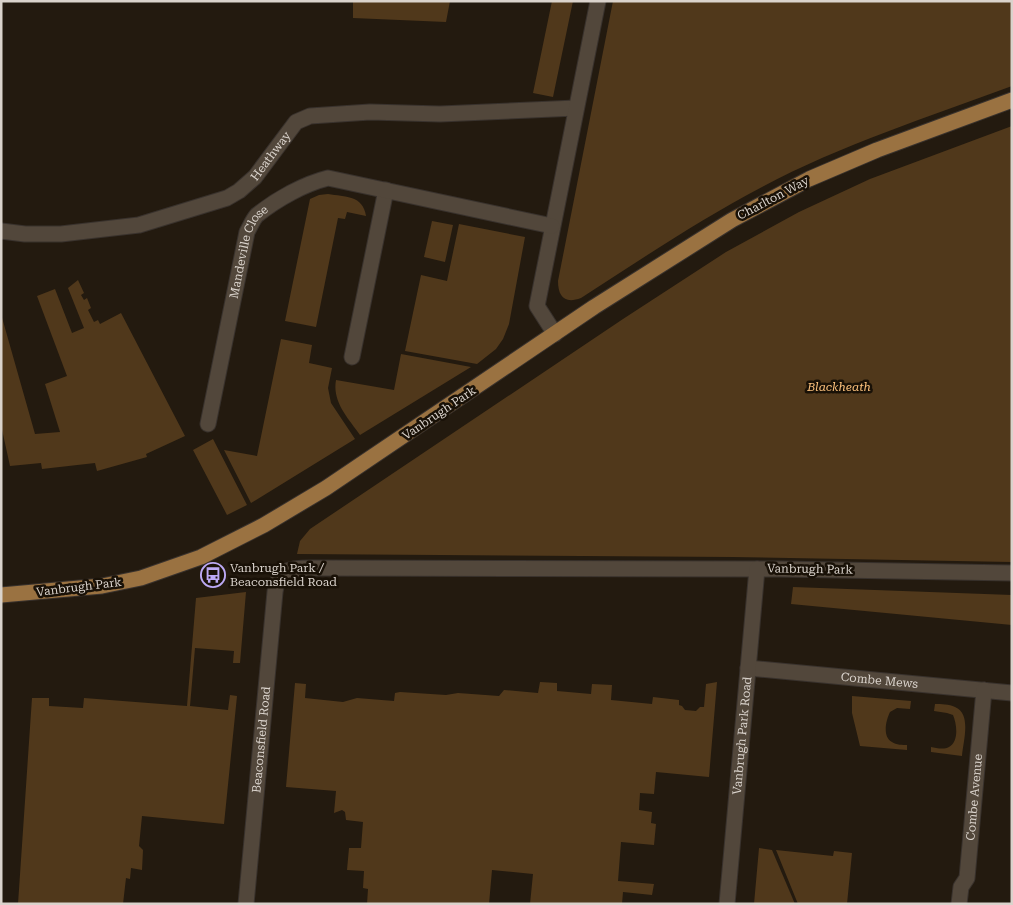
<svg xmlns="http://www.w3.org/2000/svg" width="1013" height="905" viewBox="0 0 1013 905" font-family="'Roboto Serif',serif">
<style>
.green{fill:#50381b}
.lines{fill:none;stroke-linecap:round;stroke-linejoin:round}
.minor-casing{stroke:#39322d;stroke-width:17}
.major-casing{stroke:#39322d;stroke-width:17}
.minor{stroke:#52473b;stroke-width:15}
.major{stroke:#9a7241;stroke-width:15}
.labels{text-anchor:middle;stroke-width:5;stroke-linejoin:round;paint-order:stroke}
.street-label{font-size:12px;fill:#dad3cc;stroke:#191107}
.park-label{font-size:12px;font-style:italic;fill:#fcc17c;stroke:#191107}
.poi-label{font-size:12px;fill:#dad3cc;stroke:#191107;text-anchor:start}
</style>
<rect width="100%" height="100%" fill="#231a0f"/>
<!-- green -->
<path class="green" d="M353 1H450L446 22 353 18Z
M552 1H573L553 97 533 93Z
M613 1H1012V86C928 117 841 145 762 187 699 220 640 260 581 298 565 304 558 297 558 281Z
M1012 126V562L732 557 297 554 300 541 310 529 623 319 726 252 799 212 870 179Z
M328 194C345 197 363 195 366 216L347 212 345 219 338 218 316 327 285 321 310 199 319 195Z
M432 221 453 225 445 262 424 257Z
M459 224 525 237 509 324 503 339 496 349 477 364 405 351 421 275 447 281Z
M78 280 84 293 81 295 84 300 87 298 91 308 88 310 94 322 98 320 100 324 121 313 185 436 146 454 147 457 97 471 95 463 42 469 41 463 10 466 1 425V314L35 434 60 432 45 384 67 376 37 296 55 289 72 333 84 328 68 288Z
M281 339 312 345 309 363 332 368 328 388 331 403 355 439 251 503 224 450 257 456Z
M401 354 471 367 360 435C348 418 332 402 336 380L394 390Z
M213 439 247 505 227 515 193 450Z
M793 587 1012 595V625L791 604Z
M246 592 240 663H233L234 651 195 648 190 706 228 710 230 695 237 696 224 824 142 816 139 846 143 850 142 870 131 868 130 879 126 878 123 904H18L32 698H49V706L83 708 84 698 187 706 196 598Z
M540 682 557 683V691L591 694 592 684 612 685 611 700 652 704 653 697 679 700V705L682 706 685 710 696 711 700 707H704L706 684 717 682 709 777 656 772 654 794 640 793 639 810 652 812 651 823 656 824 654 845 621 842 618 881 654 884 652 895 623 892 622 904H530L533 874 492 870 489 904H367L368 889 363 888 364 871 347 870 349 848H361L363 822 346 820 345 812 342 810 334 813 336 791 286 787 295 683 306 684 305 698 343 702 357 698 394 701 395 693 400 692 446 695 458 693 499 696 504 690 538 693Z
M852 696 911 701 910 709 897 708 890 712C886 720 882 737 892 742 896 745 903 745 907 745V750L860 746 852 713Z
M935 704C941 704 949 704 955 707 972 714 963 742 962 756L931 752V747C936 748 944 750 949 747 959 742 957 724 953 715L947 713 934 711Z
M759 848 772 850 795 904H754Z
M776 850 833 856 834 851 852 853 847 904H798Z"/>
<g class="lines">
<defs>
<g id="minor">
<path id="s1" d="M1 231 25 234H61L139 225 227 198 239 191 255 177 296 122 310 116 370 112 440 114 576 108"/>
<path d="M555 334 537 306 598 1"/>
<path d="M352 357 386 190"/>
<path id="s2" d="M208 424 247 232C250 227 253 219 257 215 277 199 304 184 328 178L552 226"/>
<path id="s3" d="M748 668 1012 693"/>
<path id="s4" d="M246 904 275 592C278 569 290 568 310 568L780 569 1012 573"/>
<path id="s5" d="M727 904 757 569"/>
<path id="s6" d="M959 904 961 887 967 878 984 690"/>
</g>
<path id="major" d="M1 595 102 586 141 578 201 557 264 525 326 488 594 307 732 220 809 179 877 150 1012 100"/>
</defs>
<!-- minor casing -->
<use href="#minor" class="minor-casing"/>
<!-- major casing -->
<use href="#major" class="major-casing"/>
<!-- minor -->
<use href="#minor" class="minor"/>
<!-- major -->
<use href="#major" class="major"/>
</g>
<!-- icons -->
<defs>
<symbol id="bus-ring" viewBox="-11 -11 22 22"><circle r="9.5" fill="#191107" stroke="#bca9f5" stroke-width="1.5"/><path d="M-5-6H5V4H4V6H2V4H-2V6H-4V4H-5ZM-3.5-4V0h7V-4ZM-3.5 1.2v1.5H-2V1.2ZM2 1.2v1.5H3.5V1.2Z" fill="#bca9f5"/></symbol>
</defs>
<g fill-rule="evenodd">
<use href="#bus-ring" x="199" y="561" width="28" height="28"/>
</g>
<g class="labels">
<!-- street labels -->
<g class="street-label">
<text dy="4" stroke="none"><textPath href="#s1" startOffset="292">Heathway</textPath></text>
<text transform="translate(773 198) rotate(-28)" y="4">Charlton Way</text>
<text dy="4" stroke="none"><textPath href="#s2" startOffset="178">Mandeville Close</textPath></text>
<text transform="translate(439 413) rotate(-34)" y="4">Vanbrugh Park</text>
<text transform="translate(810 569) rotate(1)" y="4">Vanbrugh Park</text>
<text transform="translate(79 587) rotate(-7)" y="4">Vanbrugh Park</text>
<text dy="4" stroke="none"><textPath href="#s3" startOffset="132">Combe Mews</textPath></text>
<text dy="4" stroke="none"><textPath href="#s5" startOffset="169">Vanbrugh Park Road</textPath></text>
<text dy="4" stroke="none"><textPath href="#s4" startOffset="165">Beaconsfield Road</textPath></text>
<text dy="4" stroke="none"><textPath href="#s6" startOffset="109">Combe Avenue</textPath></text>
</g>
<!-- park labels -->
<g class="park-label">
<text x="839" y="391">Blackheath</text>
</g>
<!-- poi labels -->
<g class="poi-label">
<text x="230" y="572">Vanbrugh Park /<tspan x="230" dy="14">Beaconsfield Road</tspan></text>
</g>
</g>
<!-- border -->
<rect width="1013" height="905" fill="none" stroke="#dad3cc" stroke-width="5"/>
</svg>
